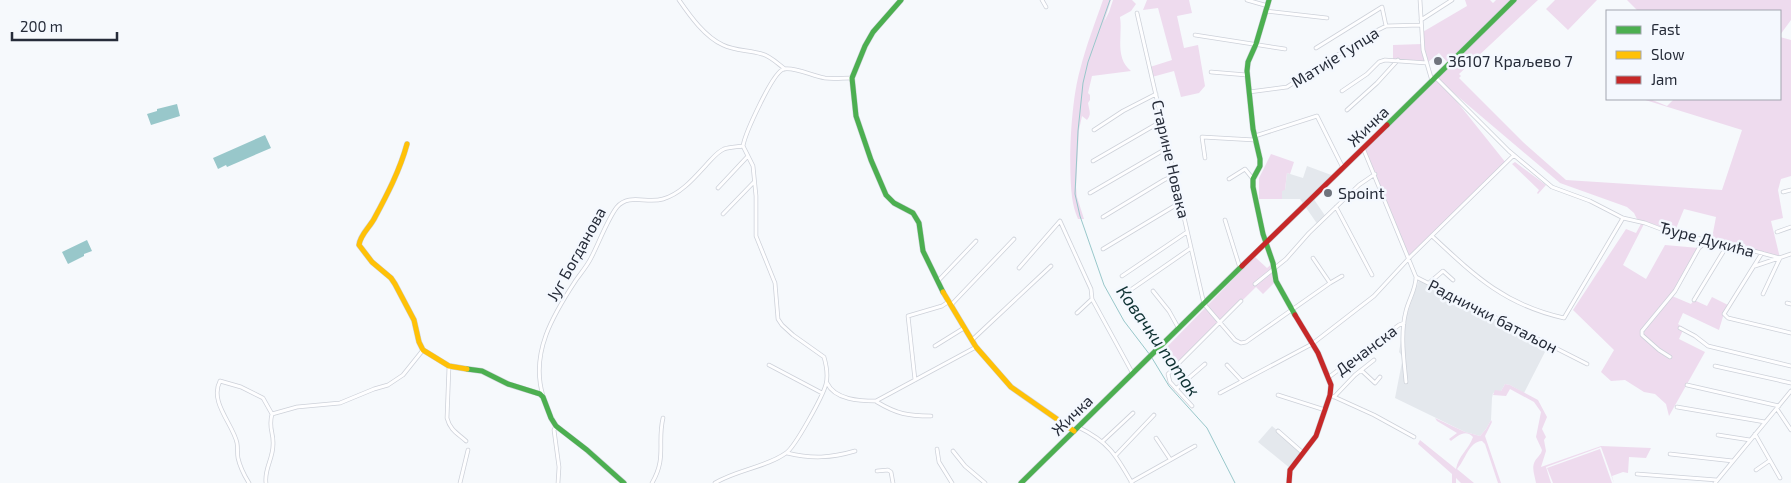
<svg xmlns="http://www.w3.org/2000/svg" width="1791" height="483" viewBox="0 0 1791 483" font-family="'Exo 2',sans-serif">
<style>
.built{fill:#e4e8ed}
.green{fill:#eedbee}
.water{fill:#98c7ca}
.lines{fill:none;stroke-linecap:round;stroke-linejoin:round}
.stream{stroke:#98c7ca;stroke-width:1}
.street-casing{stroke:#cdd1d9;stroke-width:4.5}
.fast-casing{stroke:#cdd1d9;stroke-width:6}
.slow-casing{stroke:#cdd1d9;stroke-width:6}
.jam-casing{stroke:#cdd1d9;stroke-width:6}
.street{stroke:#fefeff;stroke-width:3}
.fast{stroke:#4caf50;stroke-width:5}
.slow{stroke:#ffc107;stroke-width:5}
.jam{stroke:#c62828;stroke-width:5}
.poi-dot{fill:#6f747d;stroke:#f4f8fe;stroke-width:2}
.labels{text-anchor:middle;stroke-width:5;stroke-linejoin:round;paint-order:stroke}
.street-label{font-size:16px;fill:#262c39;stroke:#f4f8fe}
.poi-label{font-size:16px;fill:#262c39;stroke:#f4f8fe;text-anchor:start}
.water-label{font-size:18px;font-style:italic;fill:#0f3233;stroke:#f4f8fe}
</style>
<rect width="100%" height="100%" fill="#f6f9fc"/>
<!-- built -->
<path class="built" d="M1307 166 1334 176 1313 198 1326 217 1318 225 1300 199H1282V190H1285L1287 173 1303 178Z
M1419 280 1547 348 1524 393 1510 385 1505 384 1501 391 1493 393 1492 398 1491 420 1486 429 1480 436 1465 432 1395 398 1403 357 1399 352 1404 323Z
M1272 426 1304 453 1291 469 1258 442Z"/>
<!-- green -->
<path class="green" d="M1103 0H1111L1104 22 1109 12 1113 0H1132L1136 4 1131 11 1120 17C1123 35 1114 57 1131 71L1092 76 1088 93 1090 95V100L1088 103C1089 110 1092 114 1087 120L1082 116 1079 130 1076 187 1077 197 1084 219H1078C1075 212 1073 205 1072 197 1068 164 1071 101 1080 70 1086 46 1095 23 1103 0Z
M1147 0H1189L1192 13 1177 16 1184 48 1198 45 1205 86 1199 93 1181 97 1174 71 1152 77 1150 67 1172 60 1158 8 1143 10Z
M1465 0H1490L1493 3 1496 0H1538L1459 74 1461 76 1459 78 1523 142 1566 180 1722 190 1742 130 1642 99H1650L1667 106 1674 99H1780V37L1791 40V176L1781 179 1778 190 1783 218 1771 221 1780 258 1712 238 1716 217 1684 209 1675 231 1637 219 1634 213 1627 207 1560 183 1442 83 1506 163 1408 259 1363 148 1449 64 1439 53 1427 63 1393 60V45L1422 44 1421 33 1467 6Z
M1555 0H1597L1568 30 1546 9Z
M1627 0H1791V20L1780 35V11H1638Z
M1271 154 1294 162 1290 174 1287 173 1285 190 1282 191V199H1259V178Z
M1515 162 1546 185 1538 194 1537 193 1539 190 1512 164Z
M1642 222 1644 224 1623 265 1646 279 1665 245 1699 248 1672 296 1691 304 1694 300 1707 306 1712 297 1730 306 1724 313 1719 330 1683 313 1678 324 1684 328 1679 339 1705 352 1669 416 1666 404 1655 394 1644 392 1625 380 1611 381 1601 372 1614 350 1573 310 1626 229 1636 233Z
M1255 257 1267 268 1273 263 1276 281 1263 294 1256 287 1174 368 1159 355Z
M1505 384 1510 385 1538 400 1547 417 1542 429 1546 437 1544 440 1546 451 1541 467 1601 446 1651 448 1646 458 1629 457 1628 473 1623 472 1612 476 1614 483 1601 447 1546 467 1551 483H1536C1535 476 1531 468 1535 461 1538 456 1541 455 1542 450L1536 437 1541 412 1534 402 1510 389 1506 396 1493 395 1495 390 1501 391Z
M1435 418 1465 432 1480 436 1486 429 1491 420 1492 422 1485 436 1501 483H1498L1485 444 1482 441C1469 441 1465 461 1457 469L1474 483H1461L1456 478V483H1452V474L1418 444 1420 440 1456 469C1458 456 1469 449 1473 437 1465 429 1458 436 1451 441L1449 439 1457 433 1437 421Z
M1600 449 1612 483H1553L1547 468Z"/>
<!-- water -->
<path class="water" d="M177 104 180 116 151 125 147 114 157 111V109Z
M265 135 271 148 227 167 226 165 218 169 213 158Z
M87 240 92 251 84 254V256L68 264 62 252Z"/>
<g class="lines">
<!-- stream -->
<path class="stream" d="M1110 0 1088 62 1083 83 1078 131 1075 194 1080 216 1104 285 1124 321 1150 355
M1152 358 1169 386 1207 428 1235 483"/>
<defs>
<path id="street" d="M679 0C690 16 705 37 723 45 735 51 749 50 762 54 770 56 777 63 785 69
M1042 0 1046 7
M1247 0 1268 6
M1420 0 1423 50 1432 81
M1266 11 1327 18
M1137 13 1204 304 1235 340 1241 343 1246 342 1330 283 1313 258
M1421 20 1452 0
M1195 35 1285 49
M1316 48 1382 7 1386 26
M1211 72 1247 75
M1435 77 1509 151 1552 187 1590 201 1623 218 1645 223 1674 234 1728 244 1780 258
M1342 91 1367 74 1379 62 1385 60 1427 63
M1249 92 1287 87 1374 32 1386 26 1421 25
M1347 110 1377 83 1398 60
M1094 130 1123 111 1156 94
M1255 136 1317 116 1343 168
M743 146C745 134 773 71 784 69 796 67 812 76 825 78 833 79 843 78 852 78
M1363 148 1416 277 1587 364
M1205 158 1202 137 1255 140
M1093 161 1162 121
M1229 179 1245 169 1253 179
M718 188 748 156
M1783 192 1791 190
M1090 193 1169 147
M1336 207 1372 275
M723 214 754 182
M1103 217 1164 180 1175 175
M1225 220 1240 268
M1777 232 1791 227
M1432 236C1475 276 1505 305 1564 318L1623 218
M1103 249 1181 202
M1762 253 1724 314 1728 318 1791 333
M1755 266 1791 254
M1019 268 1060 221 1091 289 1092 299 1133 374
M1122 276 1187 232
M938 281 976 241
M1330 283 1342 276
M1429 283 1443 271 1453 280
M1255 284 1286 259 1309 233 1359 185 1375 174
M1129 291 1191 248
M1153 291 1169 311 1179 329
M1763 294 1780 258
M1694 300 1728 244
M1787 303 1791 304
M951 305 1014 239
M1134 307 1150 331 1162 345
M1077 313 1092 299
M1680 328 1695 336 1708 346 1791 366
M972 340 1051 266
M935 346 964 328
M1670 357 1659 350 1642 335V331L1675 291 1699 248 1708 240
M769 365 822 393
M1227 365 1242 381
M449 366 447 418C450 430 457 433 466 441
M1715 366 1791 383
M1361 370 1375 383 1380 377
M1329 377 1399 325 1404 323
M915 380 908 316 942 306 948 302
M1406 382C1404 359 1400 334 1406 311 1409 299 1416 289 1416 277
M827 383C835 400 860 401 876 401L976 347
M1687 385 1779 406
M1176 389 1205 364
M1220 393 1312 344 1374 296 1411 256 1514 155
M1278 395 1325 410
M1330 395 1374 415 1414 437
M543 396C530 353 553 315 576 280 581 273 587 266 591 258 598 245 608 218 617 207 629 193 647 204 663 199 681 194 695 177 707 164 712 159 717 152 724 149 730 147 737 147 743 146
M1334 397 1355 375 1374 360
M877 402C897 414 908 416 931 416
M1192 406 1170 382 1168 374 1241 301
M1677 407 1765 422
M1777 409 1791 430
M556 426 554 430 559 467 558 483
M1078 427C1109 442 1116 455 1132 483
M1278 431 1303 453
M1755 434 1780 478
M1718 435 1750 440
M1156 438 1170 459
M1103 441 1133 413
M937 449 939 462 952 483
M953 451 965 466 985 483
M787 453C812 459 831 458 855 451
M1670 454 1733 461
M1116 455 1154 415
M1756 470 1769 461
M877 471 888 470 891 472 893 483
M1637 474 1717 480
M1131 482 1195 446
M249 483C244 475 240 467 238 458 237 453 238 448 237 443 233 424 209 402 220 381L241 387 263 398 272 414 297 407 340 403 374 389 388 385 403 375 423 350
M266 483C264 469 273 459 273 445 274 432 268 429 272 414
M460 483 468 450
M652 483C667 457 657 444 663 418
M715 483C736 470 767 467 786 453 795 447 823 396 826 384 828 376 826 364 824 357L793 335 782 325 778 319 775 283 756 236V196L753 166 743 146
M1715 483 1791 391"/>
<path id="fast" d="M901 0 873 32 865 46 852 78 856 116 871 160 886 195 894 203 913 213 919 223 923 251 943 292
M1269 0 1256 44 1248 62 1247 71 1253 129 1260 159V166L1253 179V187L1263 234 1273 263 1276 281 1295 315
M1387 125 1514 0
M467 369 482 371 508 384 540 394 543 397 551 418 556 426 587 450 624 483
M1021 483 1242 266"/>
<path id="slow" d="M407 144C400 170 387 195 374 219 369 228 360 235 359 245L372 262 391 278 395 284 414 320 419 342 423 350 449 366 467 369
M943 292 976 347 1011 387 1074 431"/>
<path id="jam" d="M1242 266 1387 125
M1289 483 1290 470 1316 436 1330 395 1331 385 1318 353 1295 315"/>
</defs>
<!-- street casing -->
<use href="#street" class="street-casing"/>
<!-- fast casing -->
<use href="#fast" class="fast-casing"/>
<!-- slow casing -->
<use href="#slow" class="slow-casing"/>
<!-- jam casing -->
<use href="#jam" class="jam-casing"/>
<!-- street -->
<use href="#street" class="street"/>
<!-- fast -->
<use href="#fast" class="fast"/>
<!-- slow -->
<use href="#slow" class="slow"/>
<!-- jam -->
<use href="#jam" class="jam"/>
</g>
<!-- markers -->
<g class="poi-dot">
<circle cx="1438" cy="61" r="5"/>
<circle cx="1328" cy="193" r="5"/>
</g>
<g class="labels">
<!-- street labels -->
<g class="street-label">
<text transform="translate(1335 57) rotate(-32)" y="6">Матије Гупца</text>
<text transform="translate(1368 126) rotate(-44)" y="6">Жичка</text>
<text transform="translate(1171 159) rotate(77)" y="6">Старине Новака</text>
<text transform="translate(1707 239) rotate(15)" y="6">Ђуре Дукића</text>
<text transform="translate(576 254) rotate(-61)" y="6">Југ Богданова</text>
<text transform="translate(1493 316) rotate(27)" y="6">Раднички батаљон</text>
<text transform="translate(1366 350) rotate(-37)" y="6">Дечанска</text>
<text transform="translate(1072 415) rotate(-44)" y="6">Жичка</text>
</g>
<!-- poi labels -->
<g class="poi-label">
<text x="1448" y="67">36107 Краљево 7</text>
<text x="1338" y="199">Spoint</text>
</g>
<!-- water labels -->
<g class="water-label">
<text transform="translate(1158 341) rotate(55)" y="6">Ковачки поток</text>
</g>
</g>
<!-- legend -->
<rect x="1606" y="10" width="175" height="90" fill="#f4f8fe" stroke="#a2a6af"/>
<rect x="1616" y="26" width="25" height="8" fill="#4caf50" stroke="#a2a6af"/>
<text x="1651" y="35" font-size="15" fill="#262c39">Fast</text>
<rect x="1616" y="51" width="25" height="8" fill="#ffc107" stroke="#a2a6af"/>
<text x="1651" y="60" font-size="15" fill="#262c39">Slow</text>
<rect x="1616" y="76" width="25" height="8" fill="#c62828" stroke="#a2a6af"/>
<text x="1651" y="85" font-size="15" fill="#262c39">Jam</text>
<!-- scale -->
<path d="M12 32v8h105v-8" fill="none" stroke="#262c39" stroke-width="2.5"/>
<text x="20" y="32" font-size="15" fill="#262c39" stroke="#f4f8fe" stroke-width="4" paint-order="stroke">200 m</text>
</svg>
